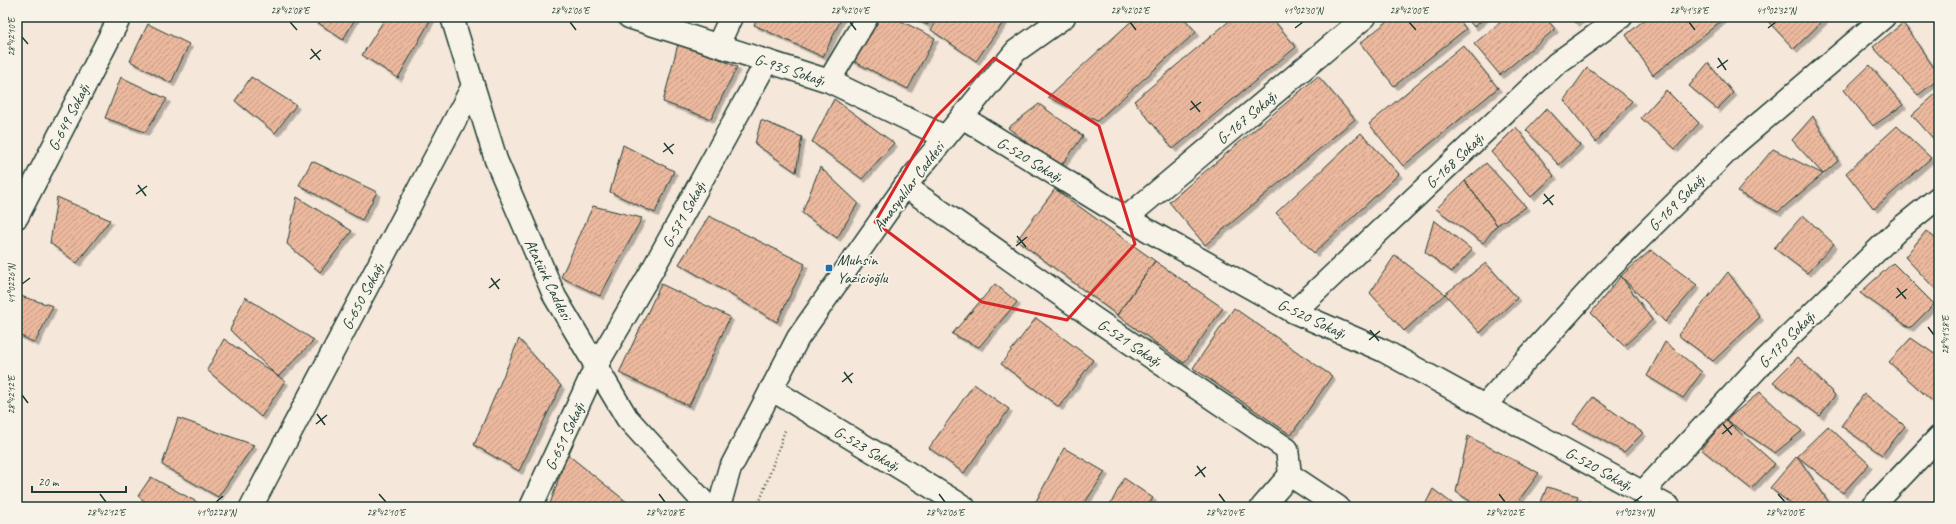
<svg xmlns="http://www.w3.org/2000/svg" width="1956" height="524" viewBox="0 0 1956 524" font-family="Caveat,sans-serif">
<style>
.building{fill:url(#building-hatch);stroke:#1f3d34;filter:url(#shadow)}
.lines{fill:none;stroke-linecap:round;stroke-linejoin:round}
.minor-casing{stroke:#1f3d34;stroke-width:25}
.major-casing{stroke:#1f3d34;stroke-width:25}
.path{stroke:#1f3d34;stroke-width:2.5;stroke-dasharray:1 3;stroke-linecap:butt}
.minor{stroke:#f7f3e8;stroke-width:22}
.major{stroke:#f7f3e8;stroke-width:22}
.marked{fill:none;stroke:#d62828;stroke-width:3;stroke-linejoin:round}
.ticks{fill:none;stroke:#1f3d34;stroke-width:1.5}
.poi-dot{fill:#1f6fb2;stroke:#f7f3e8;stroke-width:1.5}
.labels{text-anchor:middle;stroke-width:3.5;stroke-linejoin:round;paint-order:stroke}
.street-label{font-size:16px;fill:#1f3d34;stroke:#f7f3e8}
.poi-label{font-size:16px;fill:#1f3d34;stroke:#f7f3e8;text-anchor:start}
.neatline{fill:none;stroke:#1f3d34;stroke-width:1.5}
.ticks-label{font-size:10px;text-anchor:middle;fill:#1f3d34}
</style>
<defs>
<pattern id="building-hatch" width="6" height="6" patternUnits="userSpaceOnUse"><rect width="6" height="6" fill="#ecb99e"/><path d="M-1 1l2-2M0 6l6-6M5 7l2-2" fill="none" stroke="#bf9882"/></pattern>
<filter id="shadow"><feDropShadow dx="3.5" dy="3.5" stdDeviation="0" flood-color="#0004"/></filter>
</defs>
<rect width="100%" height="100%" fill="#f5e7d9"/>
<filter id="ink" filterUnits="userSpaceOnUse"><feTurbulence type="fractalNoise" baseFrequency=".025" numOctaves="2"/><feDisplacementMap in="SourceGraphic" scale="8" xChannelSelector="R" yChannelSelector="G"/><feConvolveMatrix kernelMatrix="1 2 1 2 8 2 1 2 1" color-interpolation-filters="sRGB"/></filter>
<g filter="url(#ink)">
<!-- building -->
<path class="building" d="M310 17H356L343 40Z
M386 17H432L398 78 362 55Z
M757 17H842L823 57 754 25Z
M872 17H893L935 38 908 89 851 60Z
M913 17H932L927 25Z
M940 17H1007L976 61 931 30Z
M1136 17H1183L1196 32 1097 121 1048 97Z
M1234 17H1271L1296 47 1173 149 1134 101Z
M1393 17H1457L1466 29 1394 86 1360 43Z
M1466 17H1486L1474 27Z
M1506 17H1545L1555 29 1500 75 1474 44Z
M1572 17H1584L1576 23Z
M1648 17H1724L1725 18 1653 75 1626 35Z
M1764 17H1822L1825 19 1794 49Z
M1903 23 1939 75V79L1918 95 1873 47Z
M148 24 189 44 171 83 130 61Z
M679 40 737 67 711 119 663 102Z
M1463 45 1498 88 1403 166 1369 124Z
M1708 63 1733 93 1717 109 1689 86Z
M1870 65 1903 105 1873 126 1844 90Z
M1587 68 1632 101 1596 142 1564 100Z
M1318 76 1355 119 1205 245 1169 202Z
M121 77 167 99 145 132 105 118Z
M251 77 296 105 275 133 235 101Z
M1666 90 1699 123 1675 149 1641 118Z
M1939 91V145L1912 115Z
M834 99 894 143 862 179 812 142Z
M1039 104 1083 136 1060 167 1008 128Z
M1547 108 1580 145 1559 165 1526 130Z
M1813 116 1838 161 1823 174 1792 140Z
M761 120 802 137 796 172 755 144Z
M1897 126 1931 158 1874 209 1846 173Z
M1516 127 1554 176 1531 197 1491 152Z
M1361 133 1399 174 1314 253 1276 213Z
M623 145 674 171 655 213 610 192Z
M1773 149 1823 174 1778 212 1737 192Z
M312 161 377 192 362 220 299 185Z
M1486 163 1526 207 1497 225 1465 181Z
M820 167 858 203 837 238 802 213Z
M1465 181 1497 225 1483 243 1436 209Z
M1055 189 1155 261 1117 315 1017 240Z
M57 197 110 220 77 263 50 243Z
M297 197 352 231 320 272 287 244Z
M593 206 642 218 600 296 561 277Z
M1803 215 1834 244 1807 273 1774 248Z
M709 216 805 264 777 322 679 264Z
M1434 220 1472 250 1452 272 1425 252Z
M1926 231 1939 241V293L1905 257Z
M1651 250 1697 285 1665 322 1621 276Z
M1395 255 1445 294 1404 331 1370 293Z
M1155 261 1223 308 1184 363 1117 315Z
M1486 263 1517 298 1480 333 1445 294Z
M1893 263 1934 304 1910 328 1860 293Z
M1728 272 1760 317 1713 361 1678 335Z
M1621 276 1652 320 1624 346 1591 313Z
M661 284 730 317 689 406 619 373Z
M995 284 1017 302 979 347 952 334Z
M17 295 53 306 35 343 17 334Z
M245 297 314 340 278 377 230 330Z
M1234 308 1332 376 1291 435 1193 368Z
M1036 318 1093 360 1059 407 1001 364Z
M1911 338 1939 357V394L1932 401 1889 362Z
M224 339 285 381 261 417 207 370Z
M519 339 561 386 519 471 474 445Z
M1665 342 1702 372 1683 398 1647 376Z
M1798 357 1835 395 1820 416 1773 382Z
M974 384 1009 409 964 473 929 448Z
M1760 392 1802 431 1775 453 1726 420Z
M1864 394 1905 426 1882 455 1841 426Z
M1593 397 1643 433 1624 452 1573 424Z
M178 418 254 445 218 497 162 465Z
M1726 420 1775 464 1751 489 1701 449Z
M1828 426 1869 464 1843 493 1797 456Z
M1468 436 1539 473 1514 507H1479L1456 492Z
M1064 448 1105 472 1082 507H1033Z
M567 454 633 507H549Z
M1797 456 1832 507H1795L1770 488Z
M151 477 206 507H152L138 496Z
M1124 478 1153 498 1147 507H1109Z
M1547 487 1578 496 1574 507H1539Z
M1433 489 1457 507H1424Z
M1588 501 1603 507H1586Z"/>
<g class="lines">
<defs>
<path id="minor" d="M452 17 496 160 555 297 627 418 708 507
M629 17 829 81 945 137
M718 45 731 17
M829 81 867 17
M962 117 1126 218 1294 312 1384 351 1669 507
M905 186 1095 319 1287 449 1290 475 1338 507
M17 217 120 17
M1126 218 1365 17
M1294 312 1556 64 1621 17
M1485 405 1606 272 1734 145 1884 17
M1643 492 1765 360 1898 230 1939 197
M251 507 473 86
M531 507 596 366 654 267 767 61
M1262 507 1290 475
M1872 507 1939 437"/>
<path id="major" d="M771 389 964 507
M719 507 729 471 798 338 905 186 962 117 1016 51 1064 17"/>
</defs>
<!-- minor casing -->
<use href="#minor" class="minor-casing"/>
<!-- major casing -->
<use href="#major" class="major-casing"/>
<!-- path -->
<path class="path" d="M758 507 785 430"/>
<!-- minor -->
<use href="#minor" class="minor"/>
<!-- major -->
<use href="#major" class="major"/>
</g>
</g>
<!-- marked area -->
<path class="marked" d="M994 58 1099 126 1135 244 1067 320 982 302 875 222 936 117Z"/>
<!-- ticks -->
<path class="ticks" d="M290 22 297 30M570 22 576 30M850 22 856 30M1130 22 1136 30M1409 22 1416 30M1689 22 1695 30M1295 28 1303 22M1768 28 1776 22M22 37 28 44M311 49 320 60M1718 58 1726 70M310 59 321 50M1717 68 1728 60M1191 101 1200 112M1190 110 1201 102M664 143 673 154M663 152 674 144M138 185 146 196M136 194 147 186M1544 194 1553 205M1543 204 1554 195M1017 236 1026 247M1016 246 1027 237M491 278 499 289M22 284 30 278M489 288 500 279M1897 288 1906 299M1896 298 1907 289M1928 327 1934 335M1370 330 1379 341M1369 340 1380 331M844 372 852 383M842 382 853 373M22 395 28 403M317 414 325 425M316 424 327 415M1723 424 1732 435M1722 434 1733 425M1197 466 1205 477M1195 476 1206 467M100 494 106 502M379 494 386 502M659 494 665 502M939 494 945 502M1219 494 1225 502M1499 494 1505 502M1778 494 1785 502M216 502 223 496M1634 502 1642 496"/>
<!-- markers -->
<rect class="poi-dot" x="825" y="264" width="8" height="8" rx="2"/>
<g class="labels">
<!-- street labels -->
<g class="street-label">
<text transform="translate(790 69) rotate(18)" y="6">G-935 Sokağı</text>
<text transform="translate(68 117) rotate(-63)" y="6">G-649 Sokağı</text>
<text transform="translate(1246 117) rotate(-40)" y="6">G-167 Sokağı</text>
<text transform="translate(1030 159) rotate(31)" y="6">G-520 Sokağı</text>
<text transform="translate(1454 160) rotate(-43)" y="6">G-168 Sokağı</text>
<text transform="translate(908 186) rotate(-53)" y="6">Amasyalılar Caddesi</text>
<text transform="translate(1676 202) rotate(-45)" y="6">G-169 Sokağı</text>
<text transform="translate(683 214) rotate(-61)" y="6">G-571 Sokağı</text>
<text transform="translate(549 279) rotate(64)" y="6">Atatürk Caddesi</text>
<text transform="translate(362 296) rotate(-62)" y="6">G-650 Sokağı</text>
<text transform="translate(1312 318) rotate(25)" y="6">G-520 Sokağı</text>
<text transform="translate(1786 339) rotate(-45)" y="6">G-170 Sokağı</text>
<text transform="translate(1130 342) rotate(34)" y="6">G-521 Sokağı</text>
<text transform="translate(564 436) rotate(-65)" y="6">G-651 Sokağı</text>
<text transform="translate(867 448) rotate(31)" y="6">G-523 Sokağı</text>
<text transform="translate(1599 468) rotate(29)" y="6">G-520 Sokağı</text>
</g>
<!-- poi labels -->
<g class="poi-label">
<text x="837" y="265">Muhsin<tspan x="837" dy="18">Yazicioğlu</tspan></text>
</g>
</g>
<!-- margin -->
<rect width="1956" height="524" fill="none" stroke="#f7f3e8" stroke-width="44"/>
<!-- scale -->
<path d="M32 486v6h94v-6" fill="none" stroke="#1f3d34" stroke-width="2"/>
<text x="38" y="486" font-size="12" fill="#1f3d34" stroke="#f7f3e8" stroke-width="3" paint-order="stroke">20 m</text>
<rect x="22" y="22" width="1912" height="480" class="neatline"/>
<g class="ticks-label">
<text x="290" y="14">28°42'08"E</text>
<text x="570" y="14">28°42'06"E</text>
<text x="850" y="14">28°42'04"E</text>
<text x="1130" y="14">28°42'02"E</text>
<text x="1303" y="14">41°02'30"N</text>
<text x="1409" y="14">28°42'00"E</text>
<text x="1689" y="14">28°41'58"E</text>
<text x="1776" y="14">41°02'32"N</text>
<text transform="translate(11 37) rotate(-90)" y="4">28°42'10"E</text>
<text transform="translate(11 284) rotate(-90)" y="4">41°02'26"N</text>
<text transform="translate(1945 335) rotate(-90)" y="4">28°41'58"E</text>
<text transform="translate(11 395) rotate(-90)" y="4">28°42'12"E</text>
<text x="106" y="516">28°42'12"E</text>
<text x="216" y="516">41°02'28"N</text>
<text x="386" y="516">28°42'10"E</text>
<text x="665" y="516">28°42'08"E</text>
<text x="945" y="516">28°42'06"E</text>
<text x="1225" y="516">28°42'04"E</text>
<text x="1505" y="516">28°42'02"E</text>
<text x="1634" y="516">41°02'34"N</text>
<text x="1785" y="516">28°42'00"E</text>
</g>
</svg>
